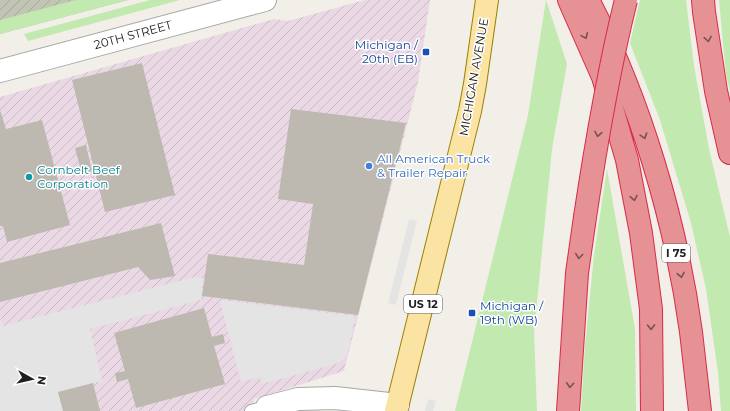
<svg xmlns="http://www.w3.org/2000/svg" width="730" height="411" viewBox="0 0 730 411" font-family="Montserrat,sans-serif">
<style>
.industrial{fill:url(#industrial-furrows)}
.construction{fill:url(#construction-furrows)}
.grass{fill:#c2e9af}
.parking{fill:#e4e4e4}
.building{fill:#bdb8b0}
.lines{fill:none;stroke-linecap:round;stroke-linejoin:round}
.service-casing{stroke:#a7a7a7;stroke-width:14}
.minor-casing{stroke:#a7a7a7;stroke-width:24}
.primary-casing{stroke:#9a8103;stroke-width:24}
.motorway-casing{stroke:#d82a4a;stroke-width:24}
.service{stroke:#fff;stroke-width:12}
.minor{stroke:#fff;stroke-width:22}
.primary{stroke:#fae3a3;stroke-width:22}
.motorway{stroke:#e69193;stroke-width:22}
.motorway-bridge-casing{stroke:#d82a4a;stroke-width:24;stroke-linecap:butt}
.motorway-bridge{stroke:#e69193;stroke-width:22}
.oneway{stroke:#795354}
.transit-dot{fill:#1a4fb4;stroke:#fff;stroke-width:1.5}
.shop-dot{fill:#3f7fe0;stroke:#fff;stroke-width:1.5}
.culture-dot{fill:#0f9aa8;stroke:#fff;stroke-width:1.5}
.labels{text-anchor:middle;stroke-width:3;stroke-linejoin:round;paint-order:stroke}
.shield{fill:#fff;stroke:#636363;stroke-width:1}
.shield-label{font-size:11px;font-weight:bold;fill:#202020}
.street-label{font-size:12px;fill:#202020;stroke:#fff}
.transit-label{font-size:12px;fill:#164399;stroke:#fff;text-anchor:end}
.shop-label{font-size:12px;fill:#366cbe;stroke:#fff;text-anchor:start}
.culture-label{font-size:12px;fill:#0d838f;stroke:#fff;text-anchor:start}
</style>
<defs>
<pattern id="industrial-furrows" width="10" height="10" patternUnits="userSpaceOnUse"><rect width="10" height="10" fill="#ead9e4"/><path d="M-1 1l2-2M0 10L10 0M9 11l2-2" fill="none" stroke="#c8bac3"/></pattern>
<pattern id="construction-furrows" width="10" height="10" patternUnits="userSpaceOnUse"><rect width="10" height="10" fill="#c2c5b3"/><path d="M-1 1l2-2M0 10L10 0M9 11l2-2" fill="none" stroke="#a6a99a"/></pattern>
</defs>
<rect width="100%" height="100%" fill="#f1efe7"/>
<!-- industrial -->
<path class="industrial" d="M365 0H430L418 82 344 371 254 399 253 411H0V97L274 19 288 21Z"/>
<!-- construction -->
<path class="construction" d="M0 0H128L0 34Z"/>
<!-- grass -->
<path class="grass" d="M76 0H128L0 34V20Z
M150 0H180L28 41 24 34Z
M546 0 567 64 552 149 534 333 537 411H455L528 115Z
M640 0H686L694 66 709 149 730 237V411H721L718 372 706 289 691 223 660 120 630 43Z
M719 0H730V91L726 74Z
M607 169 635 329 636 411H581L585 346 594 255Z"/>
<!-- parking -->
<path class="parking" d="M409 219 417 221 396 305 388 303Z
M195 277 203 278 201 300 90 329 102 381 58 392 63 411H0V318L3 326Z
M220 300 355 316 348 353 339 363 262 384 260 377 241 382Z
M428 399 436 401 433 411H425Z"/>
<!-- building -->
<path class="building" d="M142 63 175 195 105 212 72 80Z
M291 109 406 123 358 315 202 296 208 254 304 265 313 204 278 199Z
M0 110 6 129 42 120 70 225 7 242 3 226H0Z
M86 145 92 171 82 174 75 148Z
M161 223 175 276 150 280 138 267 0 302V263Z
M204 308 212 337 223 334 225 343 214 346 225 384 136 408 128 379 117 382 115 373 125 371 114 333Z
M93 383 100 411H63L58 392Z"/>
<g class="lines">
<defs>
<path id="service" d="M251 411 267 407V411"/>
<path id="minor" d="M0 71 265 0
M267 407 298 399 335 398 398 405"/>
<path id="primary" d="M396 411 470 111 475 84 487 0"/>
<path id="motorway" d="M569 0 603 77 627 160 641 233 651 309 652 411
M588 0C640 99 676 222 691 332 694 359 697 385 700 411
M703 0 704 12 716 91 730 153
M568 411 577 273 585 217"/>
</defs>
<!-- service casing -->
<use href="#service" class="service-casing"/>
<!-- minor casing -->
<use href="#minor" class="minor-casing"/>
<!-- primary casing -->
<use href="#primary" class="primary-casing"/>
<!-- motorway casing -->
<use href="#motorway" class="motorway-casing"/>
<!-- service -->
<use href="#service" class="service"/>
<!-- minor -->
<use href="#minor" class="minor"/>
<!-- primary -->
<use href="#primary" class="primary"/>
<!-- motorway -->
<use href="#motorway" class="motorway"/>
<defs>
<path id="motorway-bridge" d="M585 217C596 144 608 72 626 0"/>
</defs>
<!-- motorway-bridge casing -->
<use href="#motorway-bridge" class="motorway-bridge-casing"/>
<!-- motorway-bridge -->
<use href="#motorway-bridge" class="motorway-bridge"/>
</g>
<!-- one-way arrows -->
<defs><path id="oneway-chevron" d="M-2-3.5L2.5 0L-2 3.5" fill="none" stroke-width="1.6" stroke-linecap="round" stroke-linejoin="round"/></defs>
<g class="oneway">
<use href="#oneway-chevron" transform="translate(585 36) rotate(66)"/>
<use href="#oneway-chevron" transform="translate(708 39) rotate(81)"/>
<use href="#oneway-chevron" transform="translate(598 134) rotate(100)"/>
<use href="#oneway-chevron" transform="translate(644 136) rotate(72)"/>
<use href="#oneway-chevron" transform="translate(634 198) rotate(79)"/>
<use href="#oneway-chevron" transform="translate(579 256) rotate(98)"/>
<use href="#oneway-chevron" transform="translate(681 275) rotate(80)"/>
<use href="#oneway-chevron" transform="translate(651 327) rotate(89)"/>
<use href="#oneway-chevron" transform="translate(570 385) rotate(94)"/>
</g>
<!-- markers -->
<g class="transit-dot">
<rect x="422" y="48" width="8" height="8" rx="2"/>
<rect x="468" y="309" width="8" height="8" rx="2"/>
</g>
<circle class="shop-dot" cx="369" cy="166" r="4"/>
<circle class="culture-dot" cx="29" cy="177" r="4"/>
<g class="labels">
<!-- shield labels -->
<g class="shield">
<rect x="662" y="244" width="28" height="18" rx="3"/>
<rect x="404" y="295" width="38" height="18" rx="3"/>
</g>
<g class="shield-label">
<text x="676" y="257">I 75</text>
<text x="423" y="308">US 12</text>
</g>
<!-- street labels -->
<g class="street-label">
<text transform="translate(133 35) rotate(-15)" y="4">20TH STREET</text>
<text transform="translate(474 77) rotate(-80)" y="4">MICHIGAN AVENUE</text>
</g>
<!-- transit labels -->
<g class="transit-label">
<text x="418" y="49">Michigan /<tspan x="418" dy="14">20th (EB)</tspan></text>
<text x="480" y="310" text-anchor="start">Michigan /<tspan x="480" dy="14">19th (WB)</tspan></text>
</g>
<!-- shop labels -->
<g class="shop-label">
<text x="377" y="163">All American Truck<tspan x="377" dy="14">&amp; Trailer Repair</tspan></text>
</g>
<!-- culture labels -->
<g class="culture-label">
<text x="37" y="174">Cornbelt Beef<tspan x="37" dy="14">Corporation</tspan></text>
</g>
</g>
<!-- north arrow -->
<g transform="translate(32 379) rotate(98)" stroke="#ffffff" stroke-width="3" paint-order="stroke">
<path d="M0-3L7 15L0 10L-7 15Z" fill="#202020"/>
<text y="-6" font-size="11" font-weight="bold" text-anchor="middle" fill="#202020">N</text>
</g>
</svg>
